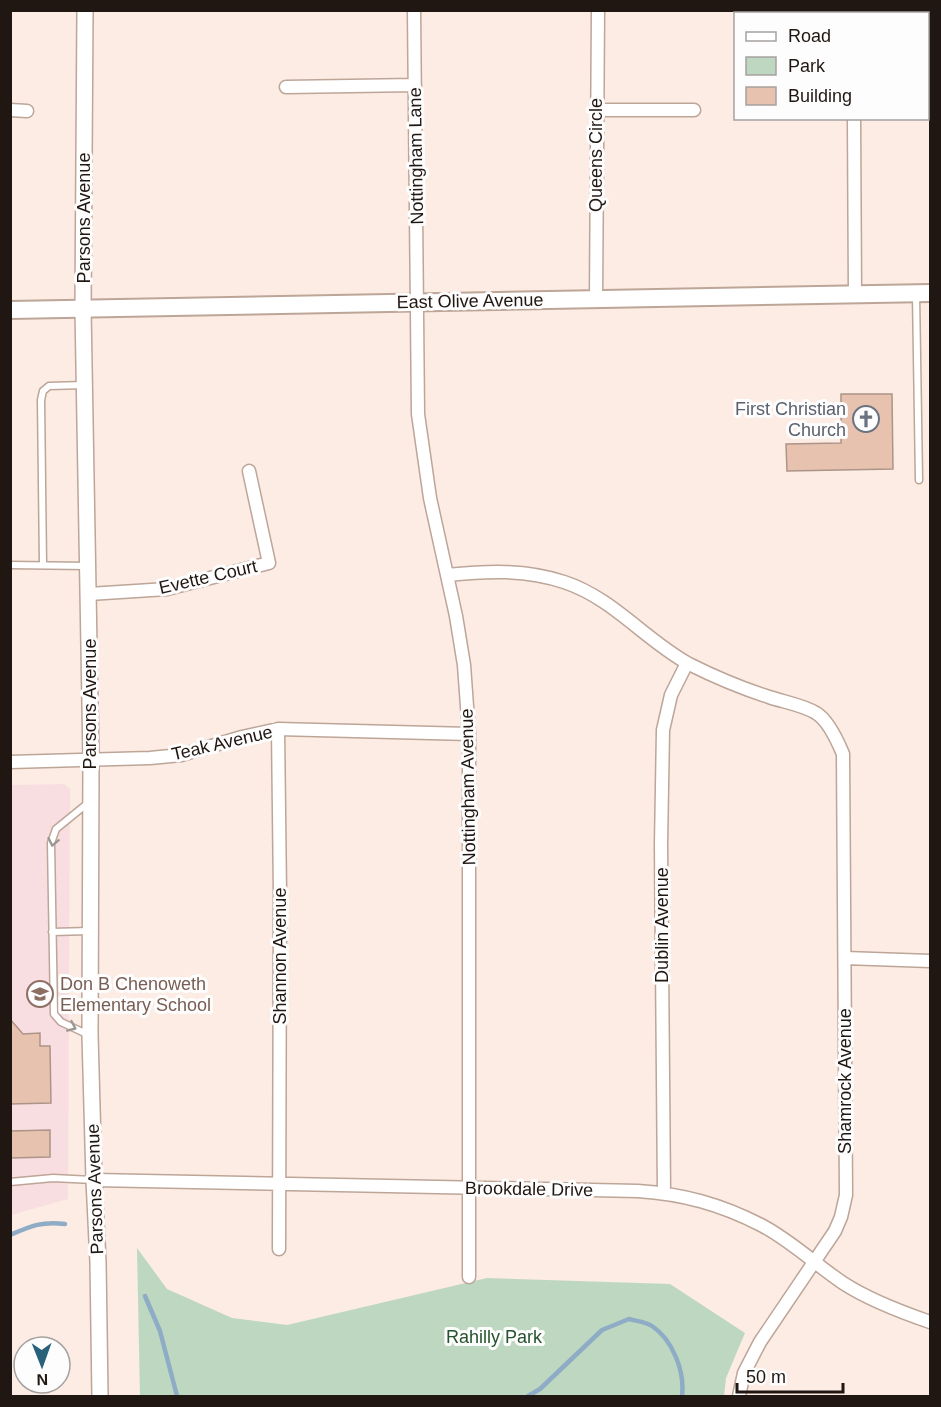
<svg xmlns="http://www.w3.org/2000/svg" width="941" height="1407" viewBox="0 0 941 1407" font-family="Arial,sans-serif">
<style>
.education{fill:#f9dee1}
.green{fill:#bed7c0}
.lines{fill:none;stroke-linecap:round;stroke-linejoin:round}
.stream{stroke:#8eacc5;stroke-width:4.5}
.building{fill:#e7c3af;stroke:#ac9488;stroke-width:1.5}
.service-casing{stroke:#bda598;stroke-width:9}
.minor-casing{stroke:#bda598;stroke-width:15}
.tertiary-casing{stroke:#bda598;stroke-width:18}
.secondary-casing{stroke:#bda598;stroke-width:20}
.service{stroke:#fff;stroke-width:6}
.minor{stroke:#fff;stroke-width:12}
.tertiary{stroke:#fff;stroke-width:15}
.secondary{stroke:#fff;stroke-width:16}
.oneway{stroke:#9b9794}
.labels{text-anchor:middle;stroke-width:6;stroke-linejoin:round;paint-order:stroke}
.street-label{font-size:18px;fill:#201712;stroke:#fdfdfd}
.worship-label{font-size:18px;fill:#5b616d;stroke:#fdfdfd;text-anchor:end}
.education-label{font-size:18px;fill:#785e54;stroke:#fdfdfd;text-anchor:start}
.park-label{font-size:18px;fill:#25532e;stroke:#fdfdfd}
</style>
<rect width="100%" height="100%" fill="#fcece4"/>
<!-- education -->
<path class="education" d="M64 784 70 789 68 1199 11 1215V785Z"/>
<!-- green -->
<path class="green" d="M137 1248 167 1289 232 1318 287 1325 487 1278 670 1284 745 1333 726 1378 724 1396H140Z"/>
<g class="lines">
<!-- stream -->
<path class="stream" d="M10 1235C31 1226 42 1221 65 1224
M145 1296 160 1331 177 1396
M528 1396 540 1389 602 1330 629 1319C636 1321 646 1322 652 1326 673 1340 685 1372 682 1396"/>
</g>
<!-- building -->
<path class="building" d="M841 394H892L893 469 787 471 786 444 841 443Z
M10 1019 23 1034 40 1033V1046H50L51 1103 10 1104Z
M50 1130V1157L10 1158V1131Z"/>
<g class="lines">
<defs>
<path id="service" d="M916 294 919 480
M10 565 88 566
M43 565 41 400 43 391 49 386 84 385
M88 803 56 829 51 843 54 1014 61 1022 89 1035
M52 932 90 931
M10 1182 53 1178 93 1180"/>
<path id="minor" d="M414 10 418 414 430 498 456 616 464 665 469 734V1277
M854 14V10
M286 87 415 85
M10 110 27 111
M596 110H694
M854 118 855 295
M596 299 598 10
M447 575C487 571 525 569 564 582 613 598 645 640 689 664 715 677 741 688 769 697 784 702 803 705 816 713 828 720 838 742 843 754L846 1195 841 1217 835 1231 760 1342 744 1373 739 1396
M89 594 167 589 269 563 249 471
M278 729 280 894 279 1249
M10 762 150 758 181 755 242 737 278 729 469 734
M845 958 930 961
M94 1180 638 1191C683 1194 720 1204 761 1225 790 1240 815 1264 843 1283 869 1300 901 1312 930 1322
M664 1193 661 845 663 730 671 695 687 663"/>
<path id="tertiary" d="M85 10 83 309 91 760 90 1035 94 1180 98 1262 100 1396"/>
<path id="secondary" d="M10 310 930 293"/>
</defs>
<!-- service casing -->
<use href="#service" class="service-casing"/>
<!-- minor casing -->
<use href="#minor" class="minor-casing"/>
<!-- tertiary casing -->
<use href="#tertiary" class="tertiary-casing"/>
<!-- secondary casing -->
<use href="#secondary" class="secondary-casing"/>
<!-- service -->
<use href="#service" class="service"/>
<!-- minor -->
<use href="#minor" class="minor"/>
<!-- tertiary -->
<use href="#tertiary" class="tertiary"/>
<!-- secondary -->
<use href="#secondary" class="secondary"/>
</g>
<!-- one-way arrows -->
<defs><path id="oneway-chevron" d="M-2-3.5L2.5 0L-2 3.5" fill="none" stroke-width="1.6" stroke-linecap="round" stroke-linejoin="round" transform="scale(1.5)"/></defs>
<g class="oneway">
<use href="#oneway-chevron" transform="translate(53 842) rotate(102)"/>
<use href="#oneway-chevron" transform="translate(72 1027) rotate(24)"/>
</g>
<!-- icons -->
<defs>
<symbol id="church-ring" viewBox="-11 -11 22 22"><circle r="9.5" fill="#fdfdfd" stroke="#6b7280" stroke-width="1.5"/><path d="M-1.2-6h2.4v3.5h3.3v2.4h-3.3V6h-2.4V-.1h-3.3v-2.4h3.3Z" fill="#6b7280"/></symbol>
<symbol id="school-ring" viewBox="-11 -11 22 22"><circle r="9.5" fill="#fdfdfd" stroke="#8d6e63" stroke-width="1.5"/><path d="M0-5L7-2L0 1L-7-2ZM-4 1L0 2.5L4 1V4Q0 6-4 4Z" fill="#8d6e63"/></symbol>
</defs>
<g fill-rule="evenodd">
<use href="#church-ring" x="851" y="404" width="30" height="30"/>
<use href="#school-ring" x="25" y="979" width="30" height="30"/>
</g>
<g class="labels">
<!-- street labels -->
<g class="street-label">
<text transform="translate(596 155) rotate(-90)" y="6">Queens Circle</text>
<text transform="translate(416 156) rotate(-91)" y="6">Nottingham Lane</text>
<text transform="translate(84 218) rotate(-90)" y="6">Parsons Avenue</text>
<text transform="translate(470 301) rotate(-1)" y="6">East Olive Avenue</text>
<text transform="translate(208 577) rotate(-13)" y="6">Evette Court</text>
<text transform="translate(90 704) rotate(-90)" y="6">Parsons Avenue</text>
<text transform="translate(222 743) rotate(-13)" y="6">Teak Avenue</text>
<text transform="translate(468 787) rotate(-91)" y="6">Nottingham Avenue</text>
<text transform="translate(662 925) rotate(-90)" y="6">Dublin Avenue</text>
<text transform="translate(280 956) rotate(-90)" y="6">Shannon Avenue</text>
<text transform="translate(845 1081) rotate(-90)" y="6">Shamrock Avenue</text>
<text transform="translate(95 1189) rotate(-92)" y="6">Parsons Avenue</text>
<text transform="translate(529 1189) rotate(1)" y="6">Brookdale Drive</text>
</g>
<!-- worship labels -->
<g class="worship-label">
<text x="846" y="415">First Christian<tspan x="846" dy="21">Church</tspan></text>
</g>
<!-- education labels -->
<g class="education-label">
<text x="60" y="990">Don B Chenoweth<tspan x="60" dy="21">Elementary School</tspan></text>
</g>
<!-- park labels -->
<g class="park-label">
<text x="494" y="1343">Rahilly Park</text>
</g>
</g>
<!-- border -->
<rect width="941" height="1407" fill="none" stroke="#201712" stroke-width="24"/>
<!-- legend -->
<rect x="734" y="12" width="195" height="108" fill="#fdfdfd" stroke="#a5a19f" stroke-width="1.5"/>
<rect x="746" y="32" width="30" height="9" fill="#ffffff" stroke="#a5a19f" stroke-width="1.5"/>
<text x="788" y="42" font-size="18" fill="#201712">Road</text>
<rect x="746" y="57" width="30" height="18" fill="#bed7c0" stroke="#a5a19f" stroke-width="1.5"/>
<text x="788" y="72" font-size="18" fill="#201712">Park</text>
<rect x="746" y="87" width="30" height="18" fill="#e7c3af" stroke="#a5a19f" stroke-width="1.5"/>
<text x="788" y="102" font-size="18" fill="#201712">Building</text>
<!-- north arrow -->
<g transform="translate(42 1365) rotate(179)"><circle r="28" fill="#fdfdfd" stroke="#a5a19f" stroke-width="1.5"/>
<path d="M0-4.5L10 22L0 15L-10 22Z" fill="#29617b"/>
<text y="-9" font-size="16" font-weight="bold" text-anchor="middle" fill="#201712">N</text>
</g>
<!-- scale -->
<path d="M737 1383v9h106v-9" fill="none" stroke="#201712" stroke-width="3"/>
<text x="746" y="1383" font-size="18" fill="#201712" stroke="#fdfdfd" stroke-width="4.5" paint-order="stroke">50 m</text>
</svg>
